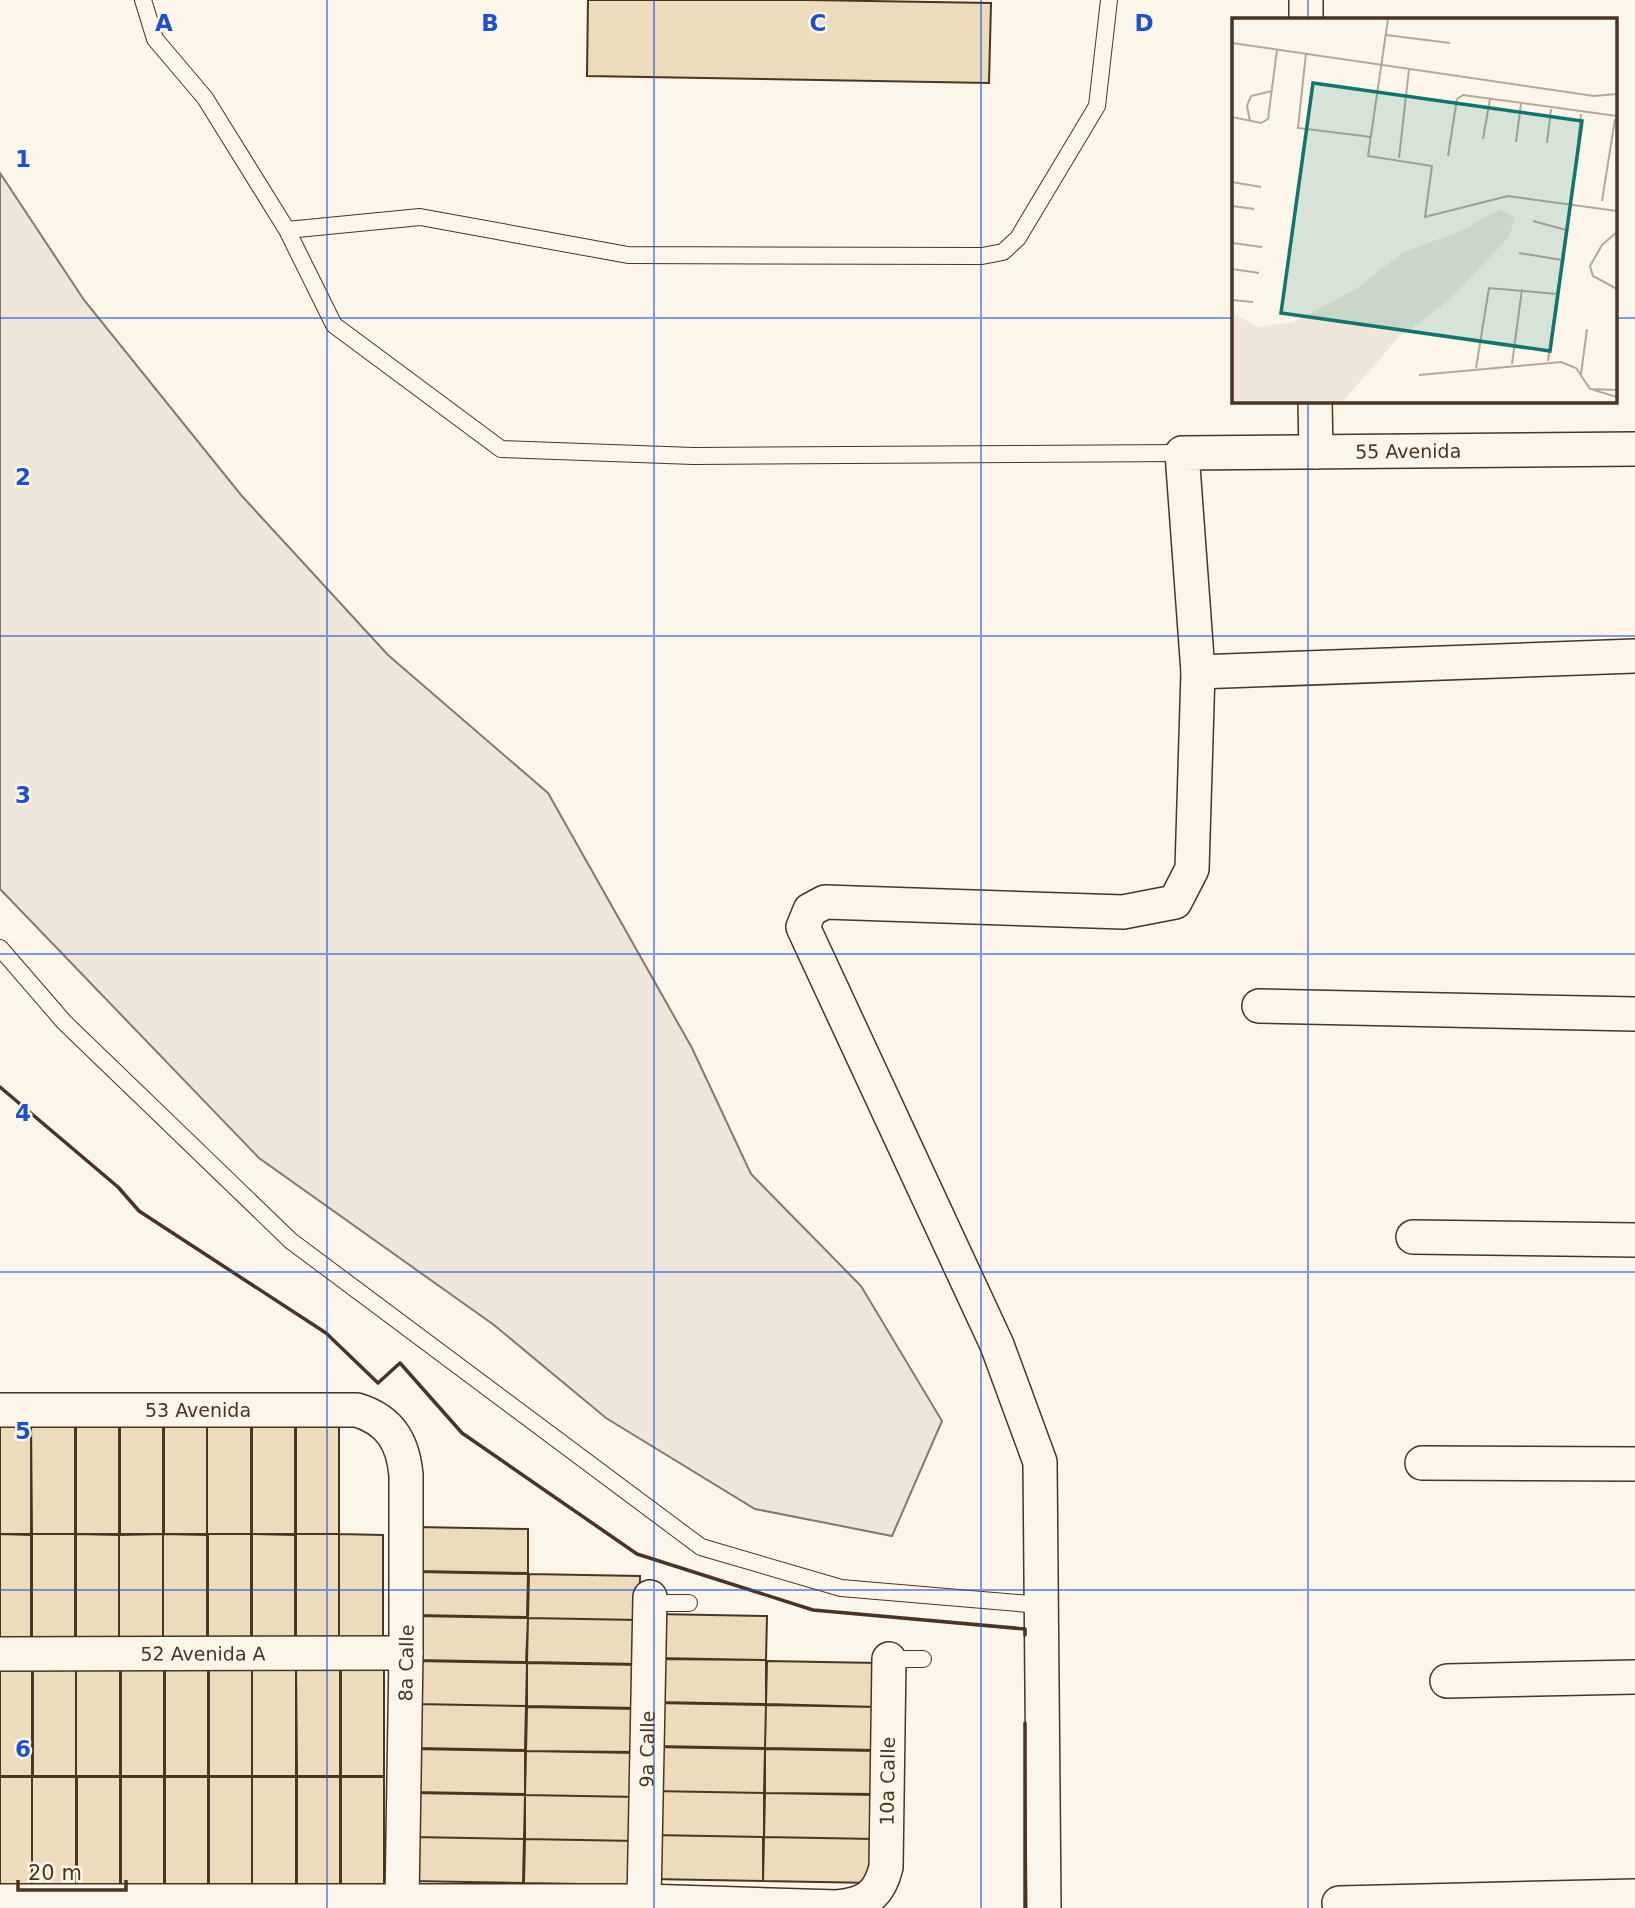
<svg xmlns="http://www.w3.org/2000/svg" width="1635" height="1908" viewBox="0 0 1635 1908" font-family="'DejaVu Sans',sans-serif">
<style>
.green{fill:#ede6d9;stroke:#887966;stroke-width:2}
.building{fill:#ecdcbc;stroke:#4a3520;stroke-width:2}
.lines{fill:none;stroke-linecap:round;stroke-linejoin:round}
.service-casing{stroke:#4a3520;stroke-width:18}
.minor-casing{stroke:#4a3520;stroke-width:36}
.service{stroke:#fbf6e9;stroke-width:16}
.minor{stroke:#fbf6e9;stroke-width:33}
.wall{stroke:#4a3520;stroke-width:3.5}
.grid{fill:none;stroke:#1d4ed8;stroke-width:2;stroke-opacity:0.55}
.labels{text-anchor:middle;stroke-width:5;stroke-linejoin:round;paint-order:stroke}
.street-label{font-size:19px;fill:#4a3520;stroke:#fbf6e9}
.inset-road{fill:none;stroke:#b4a999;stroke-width:2}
.view{fill:#0f766e;fill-opacity:0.15;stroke:#0f766e;stroke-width:3.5}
.inset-edge{fill:none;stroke:#4a3520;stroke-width:3.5}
.grid-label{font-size:23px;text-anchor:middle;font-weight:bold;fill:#1d4ed8;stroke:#fbf6e9;stroke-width:5;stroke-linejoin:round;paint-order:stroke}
</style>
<rect width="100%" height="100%" fill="#fbf6e9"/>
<!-- green -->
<path class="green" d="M0 173 84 300 241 495 388 655 548 793 692 1048 751 1174 861 1286 942 1421 892 1536 755 1509 606 1418 494 1325 259 1158 0 889Z"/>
<!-- building -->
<path class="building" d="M588 0H809L991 3 989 83 587 76Z
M31 1421 75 1422V1534H32Z
M119 1421V1534H76V1422Z
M120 1421 163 1422V1534H120Z
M207 1421 251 1422V1534H207Z
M295 1421V1534H252V1422Z
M296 1421 339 1422V1534H296Z
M0 1422H31V1534H0Z
M164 1422H207V1534H164Z
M417 1527 528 1529V1573L416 1571Z
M0 1534 31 1535V1646L0 1647Z
M32 1534H75V1647L32 1646Z
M76 1534 119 1535V1646L76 1647Z
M163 1534V1647L119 1646V1535Z
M163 1534 207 1535V1646L163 1647Z
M208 1534H251V1647L208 1646Z
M252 1534 295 1535V1646L252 1647Z
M296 1534H339V1647L296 1646Z
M339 1534 383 1535V1646L339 1647Z
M417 1572 528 1574 527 1617 416 1615Z
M529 1574 640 1576 639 1620 528 1618Z
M655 1614 767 1616 766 1660 655 1658Z
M416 1616 528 1618 526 1662 415 1660Z
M528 1618 639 1620V1664L527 1662Z
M655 1659 766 1660V1704L654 1702Z
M415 1661 527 1663 526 1706 415 1704Z
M767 1661 878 1663 877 1707 766 1704Z
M527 1663 639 1665 638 1708 527 1706Z
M0 1664H32V1776H0Z
M33 1664H76V1776H33Z
M76 1664H120V1776H76Z
M121 1664H164V1776H121Z
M165 1664H208V1776H165Z
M209 1664H252V1776H209Z
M252 1664H296V1776H252Z
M296 1664H340V1776H297Z
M341 1664H384V1776H341Z
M654 1703 766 1705 765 1748 653 1746Z
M415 1704 526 1706 525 1750 414 1748Z
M766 1705 877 1707V1750L765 1748Z
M527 1707 638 1709 637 1752 526 1751Z
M653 1747 765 1749 764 1793 653 1791Z
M414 1749 525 1751V1794L413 1792Z
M765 1749 877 1751 876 1794 765 1793Z
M526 1751 637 1753V1797L525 1795Z
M0 1777H32V1889H0Z
M32 1777H76V1889H32Z
M77 1777H120V1889H77Z
M121 1777H164V1889H121Z
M165 1777H208V1889H165Z
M209 1777H252V1889H209Z
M252 1777H296V1889H252Z
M297 1777H340V1889H297Z
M341 1777H384V1889H341Z
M653 1791 764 1793V1837L652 1835Z
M413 1793 525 1795 524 1839 413 1837Z
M765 1793 876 1795 875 1839 764 1837Z
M525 1795 637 1797 636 1841 525 1839Z
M652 1835 763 1837V1881L651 1879Z
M413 1837 524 1839 523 1883 412 1881Z
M764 1837 875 1839V1883L763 1881Z
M525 1839 636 1841 635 1885 524 1883Z"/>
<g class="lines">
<defs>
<path id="service" d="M143 0 155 39 205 98 287 230 334 325 501 449 693 456 1182 453
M287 230 420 217 628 255 982 256 1003 252 1018 238 1097 106 1109 0
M0 948 64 1022 291 1241 701 1547 841 1588 1041 1605
M649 1603H689
M889 1659H923"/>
<g id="minor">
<path d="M1306 0V19"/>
<path d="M1315 401 1316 452"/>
<path d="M1198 672 1635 656"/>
<path d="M1259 1006 1635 1014"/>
<path d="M1413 1237 1635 1240"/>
<path id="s1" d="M0 1410H357C390 1420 403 1442 406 1475V1653L402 1902"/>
<path d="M1422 1463 1635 1464"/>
<path id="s2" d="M0 1654 406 1653"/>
<path d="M1447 1681 1635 1677"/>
<path id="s3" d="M0 1901H644L837 1907C865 1904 879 1896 886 1867L889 1659"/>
<path id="s4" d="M644 1901 650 1597"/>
<path d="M1339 1903 1635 1896"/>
<path id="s5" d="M1044 1908 1040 1462 997 1345 803 927 810 910 825 902 1123 912 1175 902 1192 869 1198 672 1182 453 1635 449"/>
</g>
</defs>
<!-- service casing -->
<use href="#service" class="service-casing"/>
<!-- minor casing -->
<use href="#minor" class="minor-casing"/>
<!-- service -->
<use href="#service" class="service"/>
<!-- minor -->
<use href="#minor" class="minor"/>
<!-- wall -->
<path class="wall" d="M0 1087 118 1187 139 1211 326 1333 378 1383 400 1363 462 1433 637 1554 813 1610 1025 1629V1635
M1025 1908V1723"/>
</g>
<!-- grid -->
<path class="grid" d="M327 0V1908M654 0V1908M981 0V1908M1308 0V19M0 318H1234M1616 318H1635M1308 401V1908M0 636H1635M0 954H1635M0 1272H1635M0 1590H1635"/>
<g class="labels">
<!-- street labels -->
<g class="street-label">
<text dy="7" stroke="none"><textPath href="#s5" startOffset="2098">55 Avenida</textPath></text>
<text dy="7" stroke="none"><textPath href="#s1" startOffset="198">53 Avenida</textPath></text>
<text dy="7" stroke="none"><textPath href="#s2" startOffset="203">52 Avenida A</textPath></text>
<text transform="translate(406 1663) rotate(-89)" y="7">8a Calle</text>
<text dy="7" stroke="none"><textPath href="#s4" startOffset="152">9a Calle</textPath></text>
<text dy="7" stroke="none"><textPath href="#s3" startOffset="992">10a Calle</textPath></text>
</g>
</g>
<!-- overview -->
<g transform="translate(1232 18)">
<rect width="385" height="385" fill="#fbf6e9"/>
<path d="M268 191 283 200 277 219 217 282 168 318 110 384H0V295L26 309 62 304 124 271 172 234 229 213Z" fill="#ede6d9"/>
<path class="inset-road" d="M156 1 136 138 200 148 193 199 276 178 385 193M154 17 218 25M0 25 362 78 385 76M74 35 66 110 139 119M0 99 29 105 36 101 45 32M18 103 15 88 19 78 40 73M251 121 258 81M284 124 289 86M315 125 319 91M216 138 225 81 231 77 385 98M167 140 177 51M344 144 349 96M0 164 29 169M370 183 383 101M0 188 22 191M301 203 334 212 316 343M385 214 370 227 358 248 361 258 385 271M0 225 30 229M287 235 330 242M0 251 27 255M0 282 21 284M280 346 290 271M244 350 257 270 325 276M349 356 355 311M187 357 329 344 344 350 358 371 385 379M358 371 385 372"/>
<path class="view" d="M81 65 350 103 318 333 49 295Z"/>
<rect width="385" height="385" class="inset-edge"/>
</g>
<g class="grid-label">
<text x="164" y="31">A</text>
<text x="490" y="31">B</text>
<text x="818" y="31">C</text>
<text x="1144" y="31">D</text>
<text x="23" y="167">1</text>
<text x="23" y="485">2</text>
<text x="23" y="803">3</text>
<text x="23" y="1121">4</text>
<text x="23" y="1439">5</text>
<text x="23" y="1757">6</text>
</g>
<!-- scale -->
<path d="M18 1880v10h108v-10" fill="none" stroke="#4a3520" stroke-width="3.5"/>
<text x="28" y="1880" font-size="21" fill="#4a3520" stroke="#fbf6e9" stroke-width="5" paint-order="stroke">20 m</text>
</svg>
